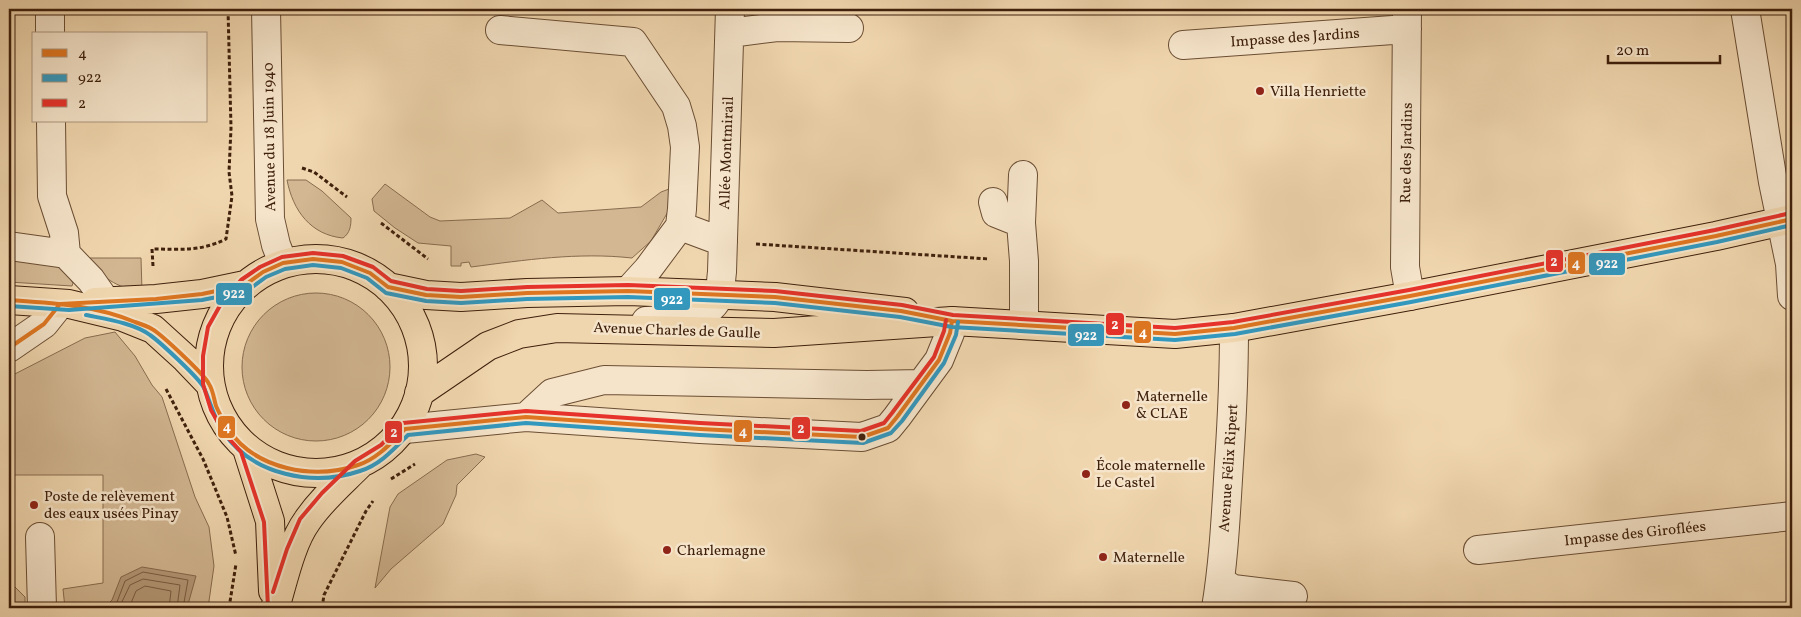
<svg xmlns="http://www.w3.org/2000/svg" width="1801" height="617" viewBox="0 0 1801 617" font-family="Vollkorn,serif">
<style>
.green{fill:#d2b792;stroke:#886c4f}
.water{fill:#b49877;stroke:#85684c}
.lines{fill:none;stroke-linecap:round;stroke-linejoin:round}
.shore{stroke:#7a5c42;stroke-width:1}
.minor-casing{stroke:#6b4e34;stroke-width:30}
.major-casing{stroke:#3f200c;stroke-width:30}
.path{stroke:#3f200c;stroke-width:3;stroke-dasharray:4 2.5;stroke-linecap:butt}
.minor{stroke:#f5e4ca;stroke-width:28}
.major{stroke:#f0d6ae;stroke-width:28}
.bus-1-casing{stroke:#f5e4ca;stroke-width:8}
.bus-2-casing{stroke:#f5e4ca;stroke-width:8}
.bus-3-casing{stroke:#f5e4ca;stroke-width:8}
.bus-1{stroke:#de7621;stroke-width:4}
.bus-2{stroke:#3398be;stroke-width:4}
.bus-3{stroke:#e6322a;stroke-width:4}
.poi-dot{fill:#8f2418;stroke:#f5e4ca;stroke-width:2}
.bus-dot{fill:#3f200c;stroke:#f5e4ca;stroke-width:2}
.labels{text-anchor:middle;stroke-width:5;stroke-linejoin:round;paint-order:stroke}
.street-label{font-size:15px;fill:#3f200c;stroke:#f5e4ca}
.poi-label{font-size:15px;fill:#3f200c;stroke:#f5e4ca;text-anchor:start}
.line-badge{stroke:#f5e4ca;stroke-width:2}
.badge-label{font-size:14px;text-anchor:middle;font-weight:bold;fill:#fff}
</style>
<rect width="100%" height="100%" fill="#f0d6ae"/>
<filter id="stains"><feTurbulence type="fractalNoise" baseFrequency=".004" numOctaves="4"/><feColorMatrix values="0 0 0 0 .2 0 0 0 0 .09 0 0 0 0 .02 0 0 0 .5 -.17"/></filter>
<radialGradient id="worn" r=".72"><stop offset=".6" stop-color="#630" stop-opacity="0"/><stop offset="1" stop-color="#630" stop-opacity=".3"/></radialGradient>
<!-- green -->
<path class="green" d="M287 180H306L322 191 351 218C351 226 350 233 343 238 311 235 293 211 287 180Z
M385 184 430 217 440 221 510 218 542 200 558 213 641 207 661 192 669 189 673 191 669 210 651 241 632 258C578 252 525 260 471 267L469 262 461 263V266H451V246L418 243 395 228 374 211 372 199Z
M18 258 59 263 73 283 72 286 9 282V266Z
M85 258H141L142 291C115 288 103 277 85 258Z
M242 367a74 74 0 1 1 148 0a74 74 0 1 1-148 0Z
M115 332 135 356 152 385 162 397 195 497 209 527 214 566 208 608H65L63 589 103 583V475H9V377L85 338Z
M476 454 485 457 457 485 456 495 443 524 391 569 375 588 390 507 398 494 447 460Z
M9 581 25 597V608H9Z"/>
<!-- water -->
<path class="water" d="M142 567 196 576 187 608H104L112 600 121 577Z"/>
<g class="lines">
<!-- shore -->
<path class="shore" d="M111 608 117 602 125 581 143 572 188 580 183 608
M119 608 130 585 143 579 180 585 177 608
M129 608 136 591 145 586 171 591 169 608"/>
<defs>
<path id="minor" d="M50 9V34
M266 9 270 219 276 245 283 263
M1407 9 1405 267 1410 296
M1745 9 1773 182 1790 264 1792 296
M500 30 633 42 676 106 682 126 685 147 682 209 680 226
M730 33 777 27 849 28
M1183 45 1407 29
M51 121 52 196 64 233 66 254
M1023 175 1021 223 1024 261V325
M993 202 996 213 1021 223
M9 246 66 254 91 280 105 300
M628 291 648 269 680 226 723 242
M646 321C668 319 711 322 719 295 721 288 721 279 722 272L730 9
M9 348 44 324 60 304
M526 417 552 393 604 380 867 385 921 384
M405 429 526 417 700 429 862 437 888 428 897 417 939 360 950 333 952 321
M40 537 42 608
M1478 550 1792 516
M1220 581 1233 589 1293 596
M1216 608C1224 560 1226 511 1229 463 1232 418 1234 373 1234 328"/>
<path id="major" d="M209 366a107 107 0 1 1 214 0a107 107 0 1 1-214 0Z
M388 287 426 295 461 297 527 293 628 291 775 297 905 312
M9 300 69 304 123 317 153 329 186 359 209 383
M95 302 156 299 202 294 245 285
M419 393 488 346 519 334 557 328 774 333 952 321 1175 334 1234 328 1410 296 1716 236 1792 219
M247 449 270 521 273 591
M275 608C283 582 291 543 307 521 321 500 341 483 359 465"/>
</defs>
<!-- minor casing -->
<use href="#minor" class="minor-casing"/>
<!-- major casing -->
<use href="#major" class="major-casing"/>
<!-- path -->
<path class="path" d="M302 168 314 172 347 197
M381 223 428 259
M756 244 989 259
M153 266 152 249C181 249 199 252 226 239L232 196 229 172 231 128 228 9
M166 389 203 459 227 517 236 556
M391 479 415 464
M229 608 236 564
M322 608 324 595 366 511 373 501"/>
<!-- minor -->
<use href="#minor" class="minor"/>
<!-- major -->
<use href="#major" class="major"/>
<defs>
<path id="bus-1" d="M9 300C52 303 94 305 135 322 141 324 147 326 152 329 161 334 205 375 209 384 213 390 214 399 216 406 219 413 224 422 228 429 256 470 314 480 358 465 377 459 391 443 405 429L526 417 700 429 862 437 888 428 897 417 939 360 950 333 952 321
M60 304 156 299 202 294 245 285 263 272 283 263 313 259 342 262 370 273 388 287 426 295 461 297 527 293 628 291 775 297 901 311 952 321 1175 334 1234 328 1410 296 1716 236 1792 219
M9 348 44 324 60 304"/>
<path id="bus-2" d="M9 306 69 310 202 300 247 291 266 277 285 269 313 265 341 268 367 278 386 293 426 301 461 303 527 299 628 297 775 303 900 317 952 327 1175 340 1235 334 1411 302 1717 242 1792 225
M86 315C105 319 134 323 150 335 160 342 200 379 204 388 211 403 214 419 224 433 253 475 313 487 360 471 380 465 394 449 408 435L526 423 700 435 863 443 891 433 902 421 944 363 956 335 958 322"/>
<path id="bus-3" d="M273 592 287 549 300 519 322 493 355 461 381 445 403 423 526 411 700 423 861 431 884 423 892 413 934 357 944 331 946 320
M268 608 264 522 241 452 224 433 211 410 203 384V356L208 327 222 302 241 280 260 267 282 257 313 253 343 256 373 267 391 281 427 289 461 291 527 287 628 285 775 291 902 305 953 315 1175 328 1233 322 1409 290 1715 230 1791 213"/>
</defs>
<!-- bus-1 casing -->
<use href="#bus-1" class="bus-1-casing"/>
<!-- bus-2 casing -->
<use href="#bus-2" class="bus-2-casing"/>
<!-- bus-3 casing -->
<use href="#bus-3" class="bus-3-casing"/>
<!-- bus-1 -->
<use href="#bus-1" class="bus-1"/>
<!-- bus-2 -->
<use href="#bus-2" class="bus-2"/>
<!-- bus-3 -->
<use href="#bus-3" class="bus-3"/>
</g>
<!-- markers -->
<g class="poi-dot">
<circle cx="1260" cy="91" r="5"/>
<circle cx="1126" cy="405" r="5"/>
<circle cx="1086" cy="474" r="5"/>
<circle cx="34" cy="505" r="5"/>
<circle cx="667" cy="550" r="5"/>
<circle cx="1103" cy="557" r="5"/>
</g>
<circle class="bus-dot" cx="862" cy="437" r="4.5"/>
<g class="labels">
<!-- street labels -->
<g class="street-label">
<text transform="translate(1295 37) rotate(-4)" y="5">Impasse des Jardins</text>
<text transform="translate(269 137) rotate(-91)" y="5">Avenue du 18 Juin 1940</text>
<text transform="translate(726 153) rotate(-88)" y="5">Allée Montmirail</text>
<text transform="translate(1406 153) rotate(-89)" y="5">Rue des Jardins</text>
<text transform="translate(677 330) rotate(2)" y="5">Avenue Charles de Gaulle</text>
<text transform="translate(1228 468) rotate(-86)" y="5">Avenue Félix Ripert</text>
<text transform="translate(1635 533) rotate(-6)" y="5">Impasse des Giroflées</text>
</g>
<!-- poi labels -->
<g class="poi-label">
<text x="1270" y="96">Villa Henriette</text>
<text x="1136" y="401">Maternelle<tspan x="1136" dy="17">&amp; CLAE</tspan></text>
<text x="1096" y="470">École maternelle<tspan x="1096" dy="17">Le Castel</tspan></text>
<text x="44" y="501">Poste de relèvement<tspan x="44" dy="17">des eaux usées Pinay</tspan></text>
<text x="677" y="555">Charlemagne</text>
<text x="1113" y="562">Maternelle</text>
</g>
</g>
<g class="line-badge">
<rect x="1545" y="249" width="19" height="24" rx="5" fill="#e6322a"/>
<rect x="1567" y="251" width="19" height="24" rx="5" fill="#de7621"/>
<rect x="1588" y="252" width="38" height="24" rx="5" fill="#3398be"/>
<rect x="215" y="282" width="38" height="24" rx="5" fill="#3398be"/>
<rect x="653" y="287" width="38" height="24" rx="5" fill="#3398be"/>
<rect x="1105" y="312" width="20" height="24" rx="5" fill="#e6322a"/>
<rect x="1133" y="320" width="19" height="24" rx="5" fill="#de7621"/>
<rect x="1067" y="323" width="38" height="24" rx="5" fill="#3398be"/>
<rect x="217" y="415" width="19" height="24" rx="5" fill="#de7621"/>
<rect x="791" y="416" width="20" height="24" rx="5" fill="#e6322a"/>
<rect x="733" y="419" width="20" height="24" rx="5" fill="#de7621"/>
<rect x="384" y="420" width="19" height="24" rx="5" fill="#e6322a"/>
</g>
<g class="badge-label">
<text x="1554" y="266">2</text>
<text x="1576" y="268">4</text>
<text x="1607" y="268">922</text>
<text x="234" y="298">922</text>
<text x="672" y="304">922</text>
<text x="1115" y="329">2</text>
<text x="1143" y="337">4</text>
<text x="1086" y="340">922</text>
<text x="227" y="431">4</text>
<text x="801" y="433">2</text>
<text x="743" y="436">4</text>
<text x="394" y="437">2</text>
</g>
<!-- margin -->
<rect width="1801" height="617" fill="none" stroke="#f0d6ae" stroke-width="30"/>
<rect x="10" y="10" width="1781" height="597" fill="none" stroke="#3f200c" stroke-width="2.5"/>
<rect x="15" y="15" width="1771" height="587" fill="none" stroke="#3f200c"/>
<!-- legend -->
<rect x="32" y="32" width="175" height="90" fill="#f5e4ca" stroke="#ac967e"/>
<rect x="42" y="49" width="25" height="8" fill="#de7621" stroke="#ac967e"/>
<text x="78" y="58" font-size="15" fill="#3f200c">4</text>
<rect x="42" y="74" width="25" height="8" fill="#3398be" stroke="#ac967e"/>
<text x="78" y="82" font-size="15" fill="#3f200c">922</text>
<rect x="42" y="99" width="25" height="8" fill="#e6322a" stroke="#ac967e"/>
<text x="78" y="108" font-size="15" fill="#3f200c">2</text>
<!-- scale -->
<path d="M1608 55v8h112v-8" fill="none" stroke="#3f200c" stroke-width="2.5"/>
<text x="1616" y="55" font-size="15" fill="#3f200c" stroke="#f5e4ca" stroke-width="4" paint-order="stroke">20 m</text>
<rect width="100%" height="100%" filter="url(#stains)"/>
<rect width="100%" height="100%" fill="url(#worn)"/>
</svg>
